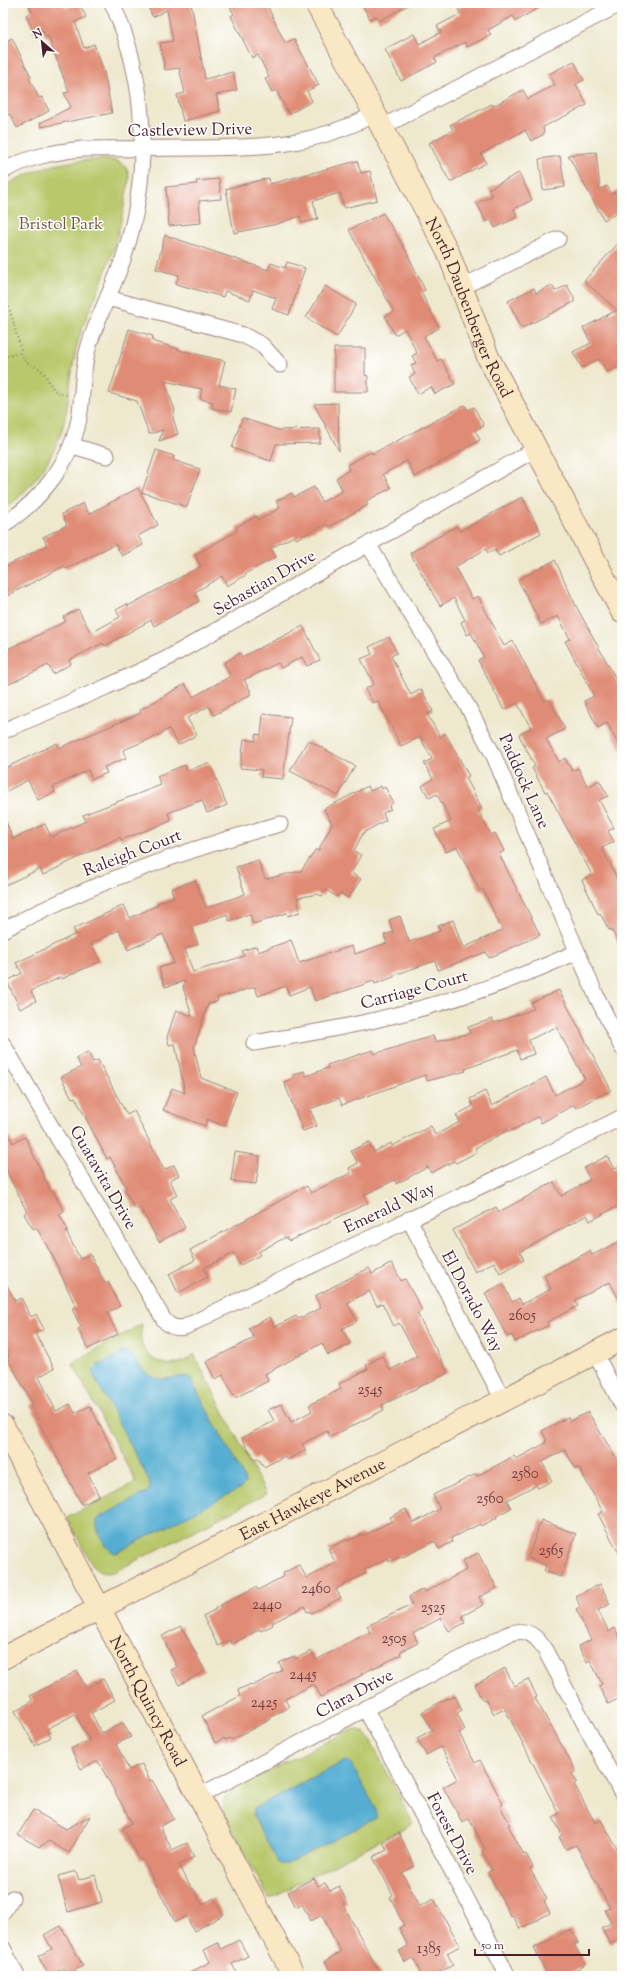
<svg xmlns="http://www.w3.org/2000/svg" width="625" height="1979" viewBox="0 0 625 1979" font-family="'Sorts Mill Goudy',serif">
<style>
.green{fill:#b8c86a;stroke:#81744a}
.water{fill:#55aed2;stroke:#50667e}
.building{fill:#e08b75}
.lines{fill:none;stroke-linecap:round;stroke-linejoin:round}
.street-casing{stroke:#9c847c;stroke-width:17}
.secondary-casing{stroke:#9c847c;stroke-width:24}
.path{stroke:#9c847c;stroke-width:2.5;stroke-dasharray:1 3;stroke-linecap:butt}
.street{stroke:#fff;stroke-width:15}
.secondary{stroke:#fae7c3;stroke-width:22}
.labels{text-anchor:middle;stroke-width:3;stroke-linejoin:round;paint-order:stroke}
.number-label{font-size:15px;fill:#703a3e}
.street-label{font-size:17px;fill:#4a1f2b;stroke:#fff}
.park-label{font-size:17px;fill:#705a41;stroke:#fff}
</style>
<rect width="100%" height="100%" fill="#fff"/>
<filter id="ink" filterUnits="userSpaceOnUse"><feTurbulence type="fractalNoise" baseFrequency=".025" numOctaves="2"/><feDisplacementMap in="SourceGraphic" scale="8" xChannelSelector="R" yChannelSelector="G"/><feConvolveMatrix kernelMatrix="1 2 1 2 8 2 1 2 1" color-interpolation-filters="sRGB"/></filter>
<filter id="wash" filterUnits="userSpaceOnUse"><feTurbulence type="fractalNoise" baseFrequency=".012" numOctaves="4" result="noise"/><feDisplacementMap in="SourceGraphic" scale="16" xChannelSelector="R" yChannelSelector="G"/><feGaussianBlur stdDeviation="0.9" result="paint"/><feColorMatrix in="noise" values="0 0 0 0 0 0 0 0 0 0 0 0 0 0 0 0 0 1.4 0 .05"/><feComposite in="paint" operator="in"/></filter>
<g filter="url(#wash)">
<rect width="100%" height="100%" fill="#eee8cd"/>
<!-- green -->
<path class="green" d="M88 160C101 160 123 156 128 172 131 179 127 188 126 196 121 227 112 256 100 286 93 304 83 322 78 342 68 377 71 415 55 448 43 473 25 494 3 510V187C29 171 57 162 88 160Z
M142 1324C142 1329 140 1334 141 1339 146 1366 177 1372 194 1354L266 1494 114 1572C106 1574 99 1573 93 1567L67 1518 136 1482 72 1363Z
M355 1729 364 1732 369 1737 413 1823 269 1899 223 1811 224 1798 232 1790 347 1731Z"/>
<!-- water -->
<path class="water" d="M126 1351C132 1353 133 1357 137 1362 151 1384 164 1379 186 1376L190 1378 244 1478 245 1484 241 1488 116 1553C106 1551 95 1530 97 1521L100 1517 147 1492 150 1488V1482L93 1374V1370L97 1366Z
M347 1760 352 1765 376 1809V1818L288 1864H279L253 1816 254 1808Z"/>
<g id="blocks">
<!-- building -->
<path class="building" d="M28 3H63L66 8 79 3 86 17 75 22 84 48 94 44 104 72 112 113 41 127 40 123 71 107 64 93 69 92 48 36 46 37 42 30 35 34 26 15 32 12Z
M146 3H191L205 79 233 72 237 90 216 95 220 111 183 121 177 95 185 93 179 68 165 70 160 43 173 41 167 10 153 17Z
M228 3H266L285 43 294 39 319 85 307 91 312 101 289 114 276 90 272 92 265 79 269 77 258 55 252 58 231 16 234 14Z
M361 3H412L379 21 376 16 370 19Z
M468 3H547L516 21 513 16 488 30 491 35 467 47 465 42 434 58 437 62 401 81 385 49 414 34 419 44 441 32 437 26 460 14 458 8Z
M12 38 31 77 29 78 39 98 42 97 49 111 17 128 10 114 3 118V43Z
M574 61 584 80 576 84 587 105 543 127 544 134 531 141 525 130 481 154 486 163 450 182 429 143 453 130 450 125 492 104 493 106 523 90 528 99 555 85 549 74Z
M596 152 600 189 607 186 612 194 622 188V210L604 220 568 155Z
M560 156 565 187 543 190 539 159Z
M357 161 361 173 370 171 377 200 344 208 340 193 313 201 318 219 302 223 300 216 277 224 234 233 226 189 269 178 270 184Z
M519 173 532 200 514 209 518 217 495 228 491 220 486 222 477 203 492 196 488 189Z
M219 179 221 199 199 201 201 223 169 226 166 187 197 184 196 181Z
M383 213 405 249 425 290 421 292 439 328 424 336 437 361 441 359 455 384 435 394 431 387 418 394 409 377 415 374 411 365 416 363 412 356 417 353 405 329 395 335 385 316 394 312 349 230Z
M165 235 268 270 271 263 285 268 287 262 305 268 289 315 272 309 276 298 253 290 250 300 225 291 223 297 176 284 179 275 156 269Z
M622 239V364L608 372 599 359 582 368 573 352 591 343 583 328 617 310 584 281Z
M552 285 555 291 567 285 574 298V302L522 328 508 301 534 288 536 293Z
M325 286 356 304 337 337 306 318Z
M129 329 153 336 152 341 179 349V350L225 361 219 385 236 389 231 412 212 408 213 402 200 399 202 389 164 381 175 410 173 418 178 434 159 441 163 430 149 434 137 401 109 393Z
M334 348H365V375L368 376V392H334Z
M338 403 339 451 314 404Z
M465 405 468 410 474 407 484 426 475 430 480 440 415 477 407 461 383 474 391 488 366 501 368 505 328 527 326 524 296 539 294 536 271 548 276 557 246 573V575L227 586 222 576 195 592 199 601 154 626 151 620 105 646 103 643 69 660 71 664 53 674 48 665 3 687V651L25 641V642L66 621 63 617 78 609 91 633 120 617 116 610 127 604 128 606 201 566 195 555 237 531 236 527 257 516 259 520 280 508 276 501 292 493 294 497 314 487 322 502 343 491 336 478 349 470 347 465 371 452 372 454Z
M242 418 278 430 320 429V443L276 444 271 461 232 448Z
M156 450 174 456 173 460 200 469 187 507 142 492Z
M138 488 158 525 138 536 143 545 122 556 115 544 66 569 64 566 3 598V568L47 545 43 537 67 525 62 514 83 503 89 514Z
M522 497 541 533 499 556 495 550 488 553 486 549 455 567 472 599 478 596 504 646 513 641 544 701 549 699 565 729 546 739 559 762 565 758 572 771 578 768 588 787 599 780 608 796 599 800 614 828 608 831 614 842 602 848 622 888V950L611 929 609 930 600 913 598 914 582 880 592 875 547 791 545 792 532 768 535 766 519 735 531 728 517 703 504 710 478 660 484 657 471 633 467 635 461 622 465 620 454 598 440 606 410 553 457 526 460 531Z
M555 560 576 606 622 690V752L607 723 598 728 584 701 594 696 565 641 570 639 558 616 541 624 518 580Z
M303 626 320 660 307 666 302 657 281 668 278 663 244 680 250 690V695L214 715 209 706 187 718 197 735 178 745 169 729 155 737 123 750 126 758 104 767 107 773 92 779 88 770 53 787 55 792 38 800 28 780 3 793V769L57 743 59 748 141 713 140 710 185 684 193 697 231 676 224 663 240 653 242 657Z
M389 637 397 653 391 656 411 695 421 689 433 711 427 714 440 737 445 733 469 776 466 778 482 808 478 810 491 835 495 833 504 851 499 854 540 935 489 958 486 952 438 970 435 961 394 975V977L375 984 374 981 315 1001 310 987 289 995 286 986 258 996 255 987 217 998 218 1001 208 1004 194 1047 201 1078 237 1092 224 1126 207 1119 205 1126 163 1110 172 1088 185 1093 175 1044 169 1045 167 1037 176 1010 192 1016 183 987 185 981 165 987 159 968 174 963 163 934 128 950 119 930 91 943 100 961 62 979 61 977 31 991 36 1001 20 1009 7 981 22 973 16 963 76 934 73 929 124 905 130 918 158 905 157 903 174 897 171 889 195 880 206 908 245 894 236 867 258 860 265 879 301 871 316 849 318 851 332 824 324 809 368 786 370 791 381 786 382 789 385 787 393 802 389 807 391 809 383 813 386 820 363 833 354 851 361 855 351 873 361 879 348 898 340 893 337 897 326 890 322 896 317 894 297 898 300 912 288 916 287 913 253 924 250 914 229 921 227 914 192 927 198 944 185 949 193 972 244 956 242 951 256 946 258 952 291 940 299 963 352 946 355 954 387 943 384 935 393 932 389 920 400 916 409 942 440 931 438 926 453 920 463 948 502 930 483 889 480 891 457 847 446 852 434 829 451 821 437 794 429 798 422 786 433 779 424 763 432 759 420 737 401 746 378 701 373 703 365 689 374 684 361 659 372 654 369 647Z
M263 714 291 717 283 779 261 777 262 770 240 768 244 739 256 741V734L261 735Z
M308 740 355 766 338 796 290 771Z
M205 764H210L227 805 207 813 202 800 168 813 171 821 121 840 120 837 43 875 40 869 3 886V815L13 839 45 824 51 837 86 821 83 815 161 785 157 776 185 765 187 771Z
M559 990 611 1090 576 1108 574 1105 541 1123 538 1117 509 1132 508 1130 475 1148 477 1152 456 1163 454 1161 431 1173 428 1167 396 1184 395 1180 364 1195 368 1203 289 1241 286 1237 258 1252 260 1255 240 1265 234 1253 204 1268 208 1277 178 1293 169 1274 195 1260 190 1250 307 1186 311 1193 351 1173 349 1168 358 1163 351 1151 369 1142 374 1152 391 1143 392 1146 431 1126 435 1135 460 1122 456 1115 473 1106 470 1099 485 1091 492 1106 546 1077 555 1095 585 1079 556 1027 529 1040 534 1054 520 1059 517 1050 465 1069 466 1071 427 1081 425 1075 342 1105 339 1098 310 1109 317 1126 303 1131 284 1082 294 1078 293 1075 304 1071 306 1076 328 1068 327 1065 373 1050 374 1054 433 1036 435 1042 470 1033 468 1027 492 1019 494 1023 534 1009 531 1003Z
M88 1052 93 1062 98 1060 127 1115 134 1111 164 1170 174 1165 179 1175 170 1180 177 1195 170 1199 185 1228 159 1242 140 1207 135 1209 125 1191 127 1189 110 1157 107 1159 75 1097 72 1098 61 1077 81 1067 76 1058Z
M3 1124 13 1143 25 1137 51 1192 53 1191 64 1211 59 1214 68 1230 66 1231 80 1259 90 1254 105 1283 108 1282 120 1306 107 1313 118 1334 88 1349 78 1329 81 1327 72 1309 76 1307 52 1255 36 1227 33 1229 24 1214 27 1212 3 1164Z
M235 1152 260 1156 256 1184 231 1181Z
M607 1156 614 1169 622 1164V1204L590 1221 587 1215 563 1228 520 1252 524 1260 500 1273 494 1262 475 1272 453 1230 496 1207 499 1212 554 1182 561 1196 590 1180 584 1168Z
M622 1240V1306L610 1282 575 1300 578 1306 547 1322 549 1325 515 1342 512 1335 507 1337 485 1293 503 1284 512 1302 519 1298 522 1304 551 1289 544 1275 590 1251 592 1255Z
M392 1263 401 1281 405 1279 422 1310 417 1313 448 1373 382 1405 384 1410 330 1437 327 1431 302 1444 306 1450 287 1460 285 1456 264 1467 258 1458 254 1460 242 1438 274 1421 268 1410 281 1404 291 1422 312 1411 309 1405 341 1389 339 1384 368 1369 366 1365 382 1356 390 1370 417 1356 399 1323 394 1326 382 1303 377 1306 369 1291 347 1303 357 1321 342 1329 350 1344 328 1355 322 1343 265 1374 268 1381 235 1398 223 1375 215 1379 206 1362 254 1338 249 1328 270 1317 275 1327 296 1316 298 1319 321 1308 315 1296 369 1268 372 1274Z
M3 1278 15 1301 21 1298 31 1317 36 1314 44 1329 35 1333 54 1368 39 1377 56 1411 70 1404 75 1413 90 1406 117 1459 88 1473 99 1496 82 1505 30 1405 33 1404 7 1357 9 1356 3 1344Z
M588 1412 622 1468V1559L598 1514 603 1512 579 1468 576 1469 565 1450 542 1462 552 1481 538 1488 536 1485 507 1500 511 1508 496 1516 497 1518 481 1526 480 1524 451 1538 452 1542 439 1549 435 1542H433L403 1557 402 1556 389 1562 388 1558 364 1570 366 1573 336 1589 341 1598 311 1613 309 1611 307 1612 305 1606 272 1623 273 1625 261 1631 260 1629 232 1644 230 1640 218 1646 203 1616 216 1609 215 1608 256 1587 258 1590 284 1576 283 1573 299 1565 307 1578 336 1563 328 1549 347 1539 348 1541 362 1534 363 1536 392 1521 390 1517 406 1509 413 1523 440 1509 433 1495 476 1474 477 1476 514 1456 516 1459 546 1443 545 1441 547 1440 542 1431 568 1417 570 1421Z
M541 1520 576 1534 561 1577 544 1571 546 1565 528 1558Z
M478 1553 497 1588 479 1597 483 1605 462 1616 465 1623 449 1631 441 1618 413 1633 418 1643 400 1652 401 1655 361 1674 362 1675 321 1697 314 1684 285 1699 289 1707 270 1717 271 1719 231 1740 230 1738 225 1740 224 1738 215 1743 202 1716 240 1696 238 1690 251 1684 252 1686 281 1671 282 1669 279 1663 294 1656 295 1659 311 1651 316 1660 370 1632 367 1626 412 1605 409 1597 423 1589 425 1592 466 1570 462 1561Z
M600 1584 610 1604 598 1610 609 1632 615 1628 622 1642V1697L608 1704 599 1686 602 1684 590 1660 587 1662 578 1646 591 1640 576 1609 580 1607 576 1596Z
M181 1626 205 1671 179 1685 171 1670 177 1667 162 1636Z
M505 1668 514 1686 528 1679 537 1697 535 1698 576 1771 572 1774 577 1782 574 1784 595 1823 601 1820 622 1857V1944L619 1939 610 1944 601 1928 611 1923 605 1910 610 1908 576 1845 566 1849 559 1837 562 1835 553 1817 559 1814 505 1709 494 1714 487 1701 482 1700 475 1685Z
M77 1671 86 1688 103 1679 115 1700 91 1713 102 1733 123 1723 131 1737 116 1744 129 1770 142 1764 150 1781 152 1780 174 1819 160 1826 172 1850 187 1843 194 1857 179 1865 192 1889 193 1888 202 1905 214 1898 223 1915 194 1931 186 1916 175 1922 143 1859 140 1860 123 1828 132 1823 98 1761 81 1769 71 1749 89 1740 75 1714 47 1729 51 1737 35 1746 15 1711 33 1701 30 1696Z
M455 1696 462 1710 457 1713 465 1730 459 1733 475 1763 480 1760 503 1804 500 1806 510 1824 508 1825 524 1855 526 1854 533 1867 530 1869 547 1899 544 1901 550 1913 520 1929 513 1916 511 1917 488 1872 492 1870 482 1851 485 1849 469 1818 462 1822 443 1787 458 1779 441 1747 426 1755 417 1738 432 1730 422 1712 448 1698 449 1699Z
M33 1810 66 1829 90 1816 69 1853 49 1841 39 1847 18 1835Z
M399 1833 414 1866 402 1873 420 1906 434 1899 460 1946 447 1953 453 1965 432 1976H422L413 1958 405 1962 399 1951 408 1946 399 1928 404 1925 390 1897 393 1895 373 1857 387 1850 383 1842Z
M76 1871 79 1880 95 1875 102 1902 68 1912 58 1876Z
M314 1878 318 1886 325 1883 330 1891 339 1886 347 1902 343 1904 381 1976H333L325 1961 341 1952 322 1915 311 1921 302 1904 296 1907 288 1892Z
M61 1926 83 1966 67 1974 64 1968 49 1976 38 1956 52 1949 44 1935Z
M571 1929 578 1943 574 1944 585 1964 567 1976H548L534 1948Z
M239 1940 248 1956 232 1964 238 1976H184L210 1962 204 1950 218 1943 221 1949Z"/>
</g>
</g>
<g filter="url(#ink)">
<use href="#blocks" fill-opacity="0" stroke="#9c847c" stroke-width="1"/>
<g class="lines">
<defs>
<path id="street" d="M382 127 622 3
M3 171C28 157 54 152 82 149 119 149 157 148 195 148 265 147 311 147 375 114
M462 287 558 239
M108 298 243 335 262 345 280 365
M73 446 107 456
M3 525C42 500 74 459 80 412 83 391 82 370 88 349 97 316 115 286 125 253 151 172 148 81 112 3
M368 544 468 707 493 754 595 993 622 1048
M3 731 106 687 166 659 536 449
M3 930C91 883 184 850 280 824
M254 1043C293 1036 332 1030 371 1021 442 1005 511 982 577 952
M3 1044 164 1320C170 1327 176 1329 185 1327 329 1254 478 1191 622 1117
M409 1219 503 1400
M595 1353 622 1405
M365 1708 508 1976
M199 1796 506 1635C524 1627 535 1633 545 1650L622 1794
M3 1912 12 1898
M3 1948 17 1976"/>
<g id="secondary">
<path id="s1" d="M316 3 448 252 488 357 622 612"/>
<path id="s2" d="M3 1426 294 1976"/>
<path id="s3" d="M3 1658 622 1339"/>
</g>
</defs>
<!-- street casing -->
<use href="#street" class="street-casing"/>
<!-- secondary casing -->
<use href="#secondary" class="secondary-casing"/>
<!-- path -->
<path class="path" d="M3 296 9 307 23 358C27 365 35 365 41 370 51 380 50 394 67 395
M3 357 20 353"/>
<!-- street -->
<use href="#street" class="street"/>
<!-- secondary -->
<use href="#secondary" class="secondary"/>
</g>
</g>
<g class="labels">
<!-- number labels -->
<g class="number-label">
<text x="522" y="1320">2605</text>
<text x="370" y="1394">2545</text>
<text x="525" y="1478">2580</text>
<text x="490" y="1503">2560</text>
<text x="551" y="1555">2565</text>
<text x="316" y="1593">2460</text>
<text x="267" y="1609">2440</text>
<text x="433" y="1612">2525</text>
<text x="394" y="1643">2505</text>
<text x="303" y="1679">2445</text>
<text x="264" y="1707">2425</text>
<text x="429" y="1953">1385</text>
</g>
<!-- street labels -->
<g class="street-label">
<text transform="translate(190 129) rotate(-1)" y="6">Castleview Drive</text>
<text dy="6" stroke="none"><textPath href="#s1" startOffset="341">North Daubenberger Road</textPath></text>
<text transform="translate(264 582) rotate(-30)" y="6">Sebastian Drive</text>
<text transform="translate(525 781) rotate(66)" y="6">Paddock Lane</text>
<text transform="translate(132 852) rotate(-21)" y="6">Raleigh Court</text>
<text transform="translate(414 989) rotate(-15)" y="6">Carriage Court</text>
<text transform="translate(104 1177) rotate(60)" y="6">Guatavita Drive</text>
<text transform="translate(389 1207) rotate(-25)" y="6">Emerald Way</text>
<text transform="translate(473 1301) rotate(62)" y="6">El Dorado Way</text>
<text dy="6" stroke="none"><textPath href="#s3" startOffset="348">East Hawkeye Avenue</textPath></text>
<text transform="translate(354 1693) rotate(-28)" y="6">Clara Drive</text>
<text dy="6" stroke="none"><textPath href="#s2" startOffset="311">North Quincy Road</textPath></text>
<text transform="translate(453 1833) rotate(62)" y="6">Forest Drive</text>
</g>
<!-- park labels -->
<g class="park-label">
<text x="61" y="229">Bristol Park</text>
</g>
</g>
<!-- margin -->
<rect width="625" height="1979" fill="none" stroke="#fff" stroke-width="16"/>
<!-- north arrow -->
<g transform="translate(42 42) rotate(332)" stroke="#ffffff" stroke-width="3" paint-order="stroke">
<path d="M0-3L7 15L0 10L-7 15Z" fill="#4a1f2b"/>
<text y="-6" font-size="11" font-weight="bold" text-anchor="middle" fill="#4a1f2b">N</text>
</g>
<!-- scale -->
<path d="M475 1949v6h114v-6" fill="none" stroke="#4a1f2b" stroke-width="2"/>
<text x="481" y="1949" font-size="12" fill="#4a1f2b" stroke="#ffffff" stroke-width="3" paint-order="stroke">50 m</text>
</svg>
